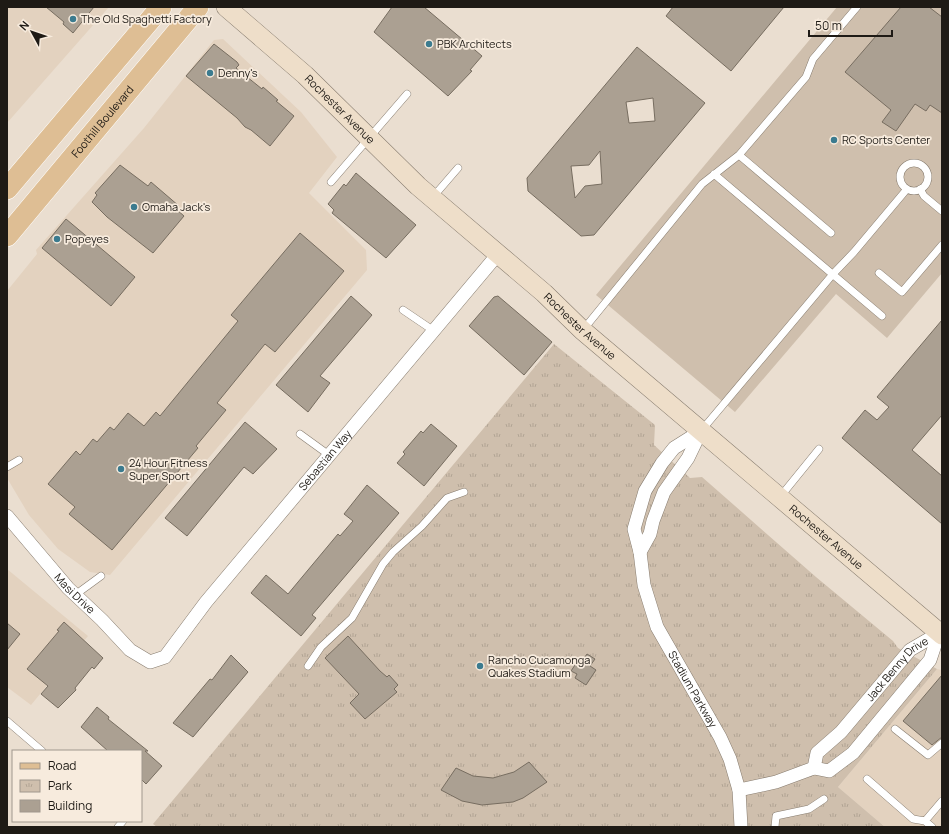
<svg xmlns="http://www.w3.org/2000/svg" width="949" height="834" viewBox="0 0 949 834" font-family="Manrope,sans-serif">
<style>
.built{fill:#e3d2bf}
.green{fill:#cfbfad}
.park{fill:url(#park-tufts)}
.building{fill:#aba092;stroke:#776d60;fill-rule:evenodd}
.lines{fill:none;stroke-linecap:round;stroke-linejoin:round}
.service-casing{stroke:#877c6f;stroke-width:8}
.minor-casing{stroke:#877c6f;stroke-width:14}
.secondary-casing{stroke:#877c6f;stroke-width:20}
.primary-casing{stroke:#fff;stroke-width:22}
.service{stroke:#fff;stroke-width:7}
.minor{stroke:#fff;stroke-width:13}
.secondary{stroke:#eedec9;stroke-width:19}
.primary{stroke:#debe94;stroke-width:21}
.poi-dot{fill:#3b7b8f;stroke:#f7ebdd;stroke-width:1.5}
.labels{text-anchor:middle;stroke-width:3.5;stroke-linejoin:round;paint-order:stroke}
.poi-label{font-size:11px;fill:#1e1a15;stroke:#f7ebdd;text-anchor:start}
.street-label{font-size:11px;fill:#1e1a15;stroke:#f7ebdd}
</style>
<defs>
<pattern id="park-tufts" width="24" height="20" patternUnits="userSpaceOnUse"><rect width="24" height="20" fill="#cfbfad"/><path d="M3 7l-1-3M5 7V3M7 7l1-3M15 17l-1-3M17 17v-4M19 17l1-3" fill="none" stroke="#b1a494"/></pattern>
</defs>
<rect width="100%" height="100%" fill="#eaded0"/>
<!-- built -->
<path class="built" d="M7 7H109L7 123Z
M223 39 301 112 337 157 309 193 366 250 367 270 110 575 90 572 58 549 29 515 7 478V291L37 254 36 250 144 128 214 40Z
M7 569 88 636 31 705 7 687Z
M937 669 942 670V827H885L838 787Z"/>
<!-- green -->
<path class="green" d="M837 7H942V273L887 338 836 294 735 412 596 295Z"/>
<!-- park -->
<path class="park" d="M554 344 655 425 654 445 690 478 702 477 816 577 893 641 898 648 937 669 838 787 885 827H157L153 824Z"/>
<!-- building -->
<path class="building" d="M46 7H94L73 33 63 24 64 22Z
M392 7H424L482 56 470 70 472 71 448 96 374 32Z
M673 7H784L731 71 666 16Z
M901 7H929L942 17V113L930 105 926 111 915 104 896 131 882 122 891 110 845 72Z
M214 44 237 62 239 65 236 68 262 89 263 87 278 100 276 101 294 116 270 146 251 130 245 127 237 118 186 76Z
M637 47 705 103 594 235 581 236 528 191 527 178ZM653 98 655 121 629 123 626 102ZM600 151 602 184 585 186 575 198 571 166 589 165Z
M120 165 148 186 151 182 179 206 176 209 184 216 153 253 107 217 92 202 97 195 95 193Z
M356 173 416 225 386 258 332 213 334 210 328 204 344 184 346 186Z
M66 219 135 277 111 306 42 248Z
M300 233 344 271 275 352 265 344 217 403 226 410 196 446 198 448 112 550 69 514 75 507 48 484 76 451 80 455 93 439 97 442 110 427 114 430 128 413 144 426 156 412 160 416 238 321 231 315Z
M351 296 372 315 320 376 330 383 308 412 276 385Z
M498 296 552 342 524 375 469 326 494 297Z
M942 320V415L912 450 942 476V524L842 438 865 410 877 420 889 407 877 397Z
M245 422 277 449 253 474 244 467 187 536 165 518Z
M431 424 457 446 424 486 397 463 405 454 403 452 421 431 423 433Z
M367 485 399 513 312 615 316 618 301 636 251 593 266 575 288 594 338 534 340 536 353 521 344 514Z
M64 622 103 658 94 669 92 667 75 688 76 690 58 708 41 694 48 686 27 669 59 631 57 630Z
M7 623 20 634 7 650Z
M348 636 380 671 387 677 389 675 398 685 394 689 397 692 365 719 350 703 359 694 325 658Z
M587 654 595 659 590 666 596 670 586 685 575 678 577 674 571 671 579 659 582 661Z
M231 655 248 672 193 737 173 723 210 679 212 680Z
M942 675V737L932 745 903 721Z
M97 707 109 717 108 719 148 751H145L162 766 146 784 141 779V751H108L81 727Z
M529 762 547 782 523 798 513 802 482 805 462 801 441 790 456 768 473 776 493 778 514 772Z"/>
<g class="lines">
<defs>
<path id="service" d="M739 155 831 233
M900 177a14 14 0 1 1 28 0a14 14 0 1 1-28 0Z
M714 174 882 316
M331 182 407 94
M920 189 924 196 942 211
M433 197 458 168
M879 273 902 292 942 245
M403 310 434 331
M583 330 702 184 739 155 806 77 813 59 857 7
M701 431 833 274 854 252 907 189
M300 434 329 455
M7 467 19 460
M780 497 819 449
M75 595 101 576
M308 666 321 647 352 618 383 564 393 552 422 526 447 498 464 492
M7 721 42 751
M895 729 928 755 942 743
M867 779 913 819 925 821 932 827
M925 821 942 801
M118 827 123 821
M775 827 776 816 809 809 824 799"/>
<g id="minor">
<path id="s1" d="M701 431 674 448 662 463 645 491 634 529 640 552 644 585 657 627 720 737 730 759 739 790 741 827"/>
<path id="s2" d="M7 516 68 588 102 620 130 650 150 662 165 657 206 602 498 254"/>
<path d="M640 552 650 534 653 521 664 492 688 458 701 431"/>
<path id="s3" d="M814 768 817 753 841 732 910 650 939 633"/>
<path d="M739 790 776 782 814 768 829 771 853 753 930 660 939 633"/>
</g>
<g id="secondary">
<path id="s4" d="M226 7 305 75 418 186 544 293 582 330 942 635"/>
</g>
<g id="primary">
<path d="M7 189 161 7"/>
<path id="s5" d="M7 236 198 7"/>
</g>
</defs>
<!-- service casing -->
<use href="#service" class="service-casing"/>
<!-- minor casing -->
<use href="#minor" class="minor-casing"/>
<!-- secondary casing -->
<use href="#secondary" class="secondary-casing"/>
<!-- primary casing -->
<use href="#primary" class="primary-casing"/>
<!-- service -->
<use href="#service" class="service"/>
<!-- minor -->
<use href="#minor" class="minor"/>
<!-- secondary -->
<use href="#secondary" class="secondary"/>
<!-- primary -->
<use href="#primary" class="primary"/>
</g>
<!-- markers -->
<g class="poi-dot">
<circle cx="73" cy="19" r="4"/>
<circle cx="429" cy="44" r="4"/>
<circle cx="210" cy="73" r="4"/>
<circle cx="834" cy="140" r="4"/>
<circle cx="134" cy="207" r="4"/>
<circle cx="57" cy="239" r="4"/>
<circle cx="121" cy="469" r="4"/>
<circle cx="480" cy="666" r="4"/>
</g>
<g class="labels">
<!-- poi labels -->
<g class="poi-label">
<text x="81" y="23">The Old Spaghetti Factory</text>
<text x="437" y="48">PBK Architects</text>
<text x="218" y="77">Denny's</text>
<text x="842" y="144">RC Sports Center</text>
<text x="142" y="211">Omaha Jack's</text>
<text x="65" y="243">Popeyes</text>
<text x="129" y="467">24 Hour Fitness<tspan x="129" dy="13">Super Sport</tspan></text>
<text x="488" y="664">Rancho Cucamonga<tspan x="488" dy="13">Quakes Stadium</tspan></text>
</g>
<!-- street labels -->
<g class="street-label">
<text dy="4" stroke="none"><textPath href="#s4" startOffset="153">Rochester Avenue</textPath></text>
<text dy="4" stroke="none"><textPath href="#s5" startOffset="149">Foothill Boulevard</textPath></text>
<text dy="4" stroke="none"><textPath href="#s4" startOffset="477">Rochester Avenue</textPath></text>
<text dy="4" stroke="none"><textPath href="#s2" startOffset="475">Sebastian Way</textPath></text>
<text dy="4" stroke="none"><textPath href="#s4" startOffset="801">Rochester Avenue</textPath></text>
<text dy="4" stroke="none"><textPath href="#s2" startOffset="103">Masi Drive</textPath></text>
<text dy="4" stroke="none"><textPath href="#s3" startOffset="132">Jack Benny Drive</textPath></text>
<text dy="4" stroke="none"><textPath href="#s1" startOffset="296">Stadium Parkway</textPath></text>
</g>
</g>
<!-- border -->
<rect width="949" height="834" fill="none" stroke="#1e1a15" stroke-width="16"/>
<!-- legend -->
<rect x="12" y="750" width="130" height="72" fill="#f7ebdd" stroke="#a0978d"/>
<rect x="20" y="763" width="20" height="6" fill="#debe94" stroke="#a0978d"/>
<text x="48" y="770" font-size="12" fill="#1e1a15">Road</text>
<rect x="20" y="780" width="20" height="12" fill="url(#park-tufts)" stroke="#a0978d"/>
<text x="48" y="790" font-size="12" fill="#1e1a15">Park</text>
<rect x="20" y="800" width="20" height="12" fill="#aba092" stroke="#a0978d"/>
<text x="48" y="810" font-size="12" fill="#1e1a15">Building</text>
<!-- north arrow -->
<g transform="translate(32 32) rotate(310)" stroke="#f7ebdd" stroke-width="3" paint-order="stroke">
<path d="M0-3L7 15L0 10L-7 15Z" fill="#1e1a15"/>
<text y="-6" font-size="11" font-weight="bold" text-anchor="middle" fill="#1e1a15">N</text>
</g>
<!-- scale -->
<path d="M809 30v6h83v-6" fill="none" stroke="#1e1a15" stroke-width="2"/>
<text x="815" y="30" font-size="12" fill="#1e1a15" stroke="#f7ebdd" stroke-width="3" paint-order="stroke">50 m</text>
</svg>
